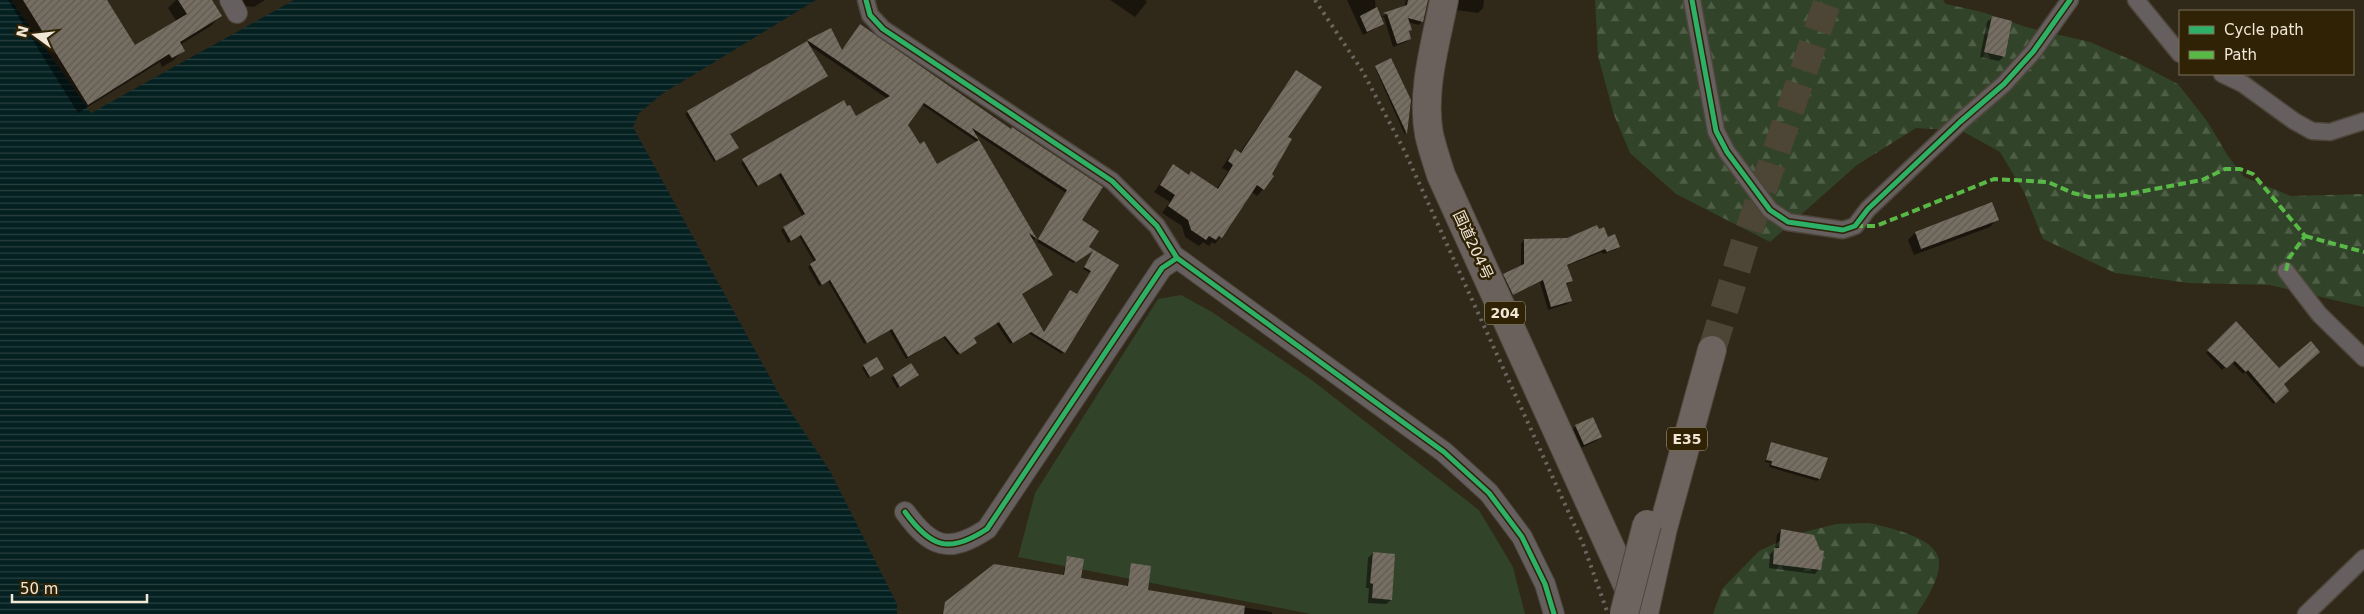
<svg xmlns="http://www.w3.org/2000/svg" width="2364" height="614" viewBox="0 0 2364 614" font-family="'DejaVu Sans','Noto Sans JP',sans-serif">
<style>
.forest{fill:url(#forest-firs)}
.pitch{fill:#314328}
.water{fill:url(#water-rules)}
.shadow{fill:#0007;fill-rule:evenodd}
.building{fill:url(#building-hatch);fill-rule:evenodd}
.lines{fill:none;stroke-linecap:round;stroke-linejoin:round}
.motorway-tunnel{stroke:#4d4536;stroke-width:28;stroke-dasharray:28 14;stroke-linecap:butt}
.minor-casing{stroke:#4d4639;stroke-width:19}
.tertiary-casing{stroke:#4d4639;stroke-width:22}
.trunk-casing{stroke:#4d4639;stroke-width:30}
.motorway-casing{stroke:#4d4639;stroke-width:30}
.minor{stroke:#665f60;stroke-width:16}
.tertiary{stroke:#665f60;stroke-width:20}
.trunk{stroke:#6a615d;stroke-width:28}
.motorway{stroke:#6d6460;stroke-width:28}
.rail{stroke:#6c6661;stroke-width:4;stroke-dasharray:2.5 5;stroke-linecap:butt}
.motorway-bridge-casing{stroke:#4d4639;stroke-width:30;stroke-linecap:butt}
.motorway-bridge{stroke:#6d6460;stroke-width:28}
.quiet{stroke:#58b947;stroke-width:4;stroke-dasharray:8 4;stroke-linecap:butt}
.cycleway-casing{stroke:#2f2205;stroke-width:8}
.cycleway{stroke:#2db169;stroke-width:5}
.labels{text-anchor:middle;stroke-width:5;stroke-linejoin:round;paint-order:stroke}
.shield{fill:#2f2205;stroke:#b6ac98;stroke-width:1}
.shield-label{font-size:14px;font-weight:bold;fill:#f0e7d7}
.street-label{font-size:15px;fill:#f0e7d7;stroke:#2f2205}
</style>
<defs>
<pattern id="forest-firs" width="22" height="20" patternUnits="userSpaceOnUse" patternTransform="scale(1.25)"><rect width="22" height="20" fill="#314328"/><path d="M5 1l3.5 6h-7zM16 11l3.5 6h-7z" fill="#4f5e46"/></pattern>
<pattern id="water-rules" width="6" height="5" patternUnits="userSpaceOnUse" patternTransform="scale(1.25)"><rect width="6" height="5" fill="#042021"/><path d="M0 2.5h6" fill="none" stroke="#294040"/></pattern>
<pattern id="building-hatch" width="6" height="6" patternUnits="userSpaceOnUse" patternTransform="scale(1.25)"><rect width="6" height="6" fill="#766e62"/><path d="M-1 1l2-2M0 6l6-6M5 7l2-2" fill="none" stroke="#5f5a51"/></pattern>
</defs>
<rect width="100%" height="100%" fill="#302819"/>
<!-- forest -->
<path class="forest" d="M1595 0H1943L1946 4 1982 12 2026 27 2090 42 2136 62 2178 84 2207 121 2228 156 2244 177 2291 196 2364 194V307L2270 285 2189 283 2115 273 2043 239 2024 192 2000 152 1962 131 1916 128 1857 165 1770 242 1676 194 1630 153 1614 115 1598 56Z
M1869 523C1887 527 1936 537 1939 560 1941 578 1926 600 1917 614H1713L1722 589 1759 551 1793 535 1836 524Z"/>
<!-- pitch -->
<path class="pitch" d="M1181 295 1212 312 1313 381 1479 510 1513 567 1525 614H1311L1018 557 1035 493 1158 299Z"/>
<!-- water -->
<path class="water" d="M0 0H11L91 113 294 0H816L662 94 639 113 633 127 779 394 830 471 897 604V614H0Z"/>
<!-- shadow -->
<path class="shadow" d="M8 0H106L134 47 177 22 168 8 176 0H210L220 16 211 26 180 45 183 50 174 60 162 67 160 62 78 113Z
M241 0H265L254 7 245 6Z
M1110 0H1145L1147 2 1135 17Z
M1347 0H1375L1377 26 1373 30 1363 35Z
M1406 0H1428L1422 21 1419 25 1408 22 1410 38 1406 42 1393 47 1384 17H1381L1404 7Z
M1457 0H1484L1483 8 1478 13 1456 10Z
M1992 18 2004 56 1999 61 1980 57 1987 22Z
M830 29 841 52 1010 130 1102 188 1080 220 1088 248 1093 251 1073 263 1037 242 1066 193 973 132 1036 238 1034 240 1029 237 1051 275 1021 294 1044 334 1076 296 1090 273 1083 269 1094 251 1117 266 1062 354 1028 333 1010 344 996 323 973 339V345L957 355 943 337 906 359 889 330 864 344 828 281 819 286 808 267 814 262 799 236 788 243 781 230 803 217 778 174 756 187 741 163 847 108 856 117 888 99 807 44 729 134 735 150 714 162 685 114ZM921 104 977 142 937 166 919 146 907 125Z
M1375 68 1384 83 1410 100 1405 135Z
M1296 71 1287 138 1263 189 1257 196 1252 192 1215 244 1212 242 1209 246 1203 242 1199 246 1185 237 1182 226 1162 213 1170 202 1154 192 1173 166 1216 190 1228 171 1222 168 1229 157 1235 151 1239 154Z
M1992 204 1997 219 1990 227 1914 255 1908 240 1915 233Z
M1607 238 1619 247 1615 250 1603 254 1602 252 1566 266 1571 281 1566 285 1571 301 1567 304 1548 310 1540 282 1509 297 1501 278 1521 266V244L1524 240Z
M2236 323 2279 370 2282 385 2288 391 2273 404 2245 372 2243 374 2231 362 2222 370 2206 353Z
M864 366 882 369 868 378 862 368Z
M894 376 915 377 897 388 891 378Z
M1576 426 1601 436 1596 441 1579 449 1571 431Z
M1771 443 1819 479 1817 481 1769 467 1770 463 1765 462Z
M1781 530 1819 569 1815 574 1769 568 1770 554 1775 549 1777 535Z
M1373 553 1391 600 1386 604 1368 603 1369 588H1366L1368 558Z
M1067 558 1080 579 1127 587 1132 564 1146 591 1272 612V614H942L946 603 1063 576Z"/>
<!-- building -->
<path class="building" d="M23 0H107L135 45 187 14 178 0H212L222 16 180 42 185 51 172 58 169 54 88 105Z
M1408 0H1428L1423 22 1408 18 1412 30 1409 31 1411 39 1397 44 1387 14 1383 13 1407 5Z
M1377 7 1384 24 1367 32 1360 16Z
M1992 16 2012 21 2005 57 1984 52Z
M860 24 1011 129 1012 127 1103 187 1082 220 1099 231 1089 247 1119 265 1065 353 1031 332 1013 343 999 322 974 338 977 343 960 354 945 336 908 357 892 329 867 343 830 280 822 285 810 264 816 260 801 235 791 241 783 227 805 214 781 173 758 186 742 159 844 100 847 106 850 105 856 116 890 96 807 40 831 28 842 50ZM924 103 979 140 937 164 924 141 920 144 908 125ZM972 128 1067 190 1038 239 1076 262 1093 251 1084 267 1091 271 1077 294 1070 290 1044 332 1022 294 1053 275 1029 233 1037 239Z
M807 41 828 76 730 134 739 148 716 161 687 111Z
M1391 58 1411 100 1407 134 1375 66Z
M1296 70 1322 87 1288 137 1292 139 1272 174 1274 176 1264 190 1257 185 1222 238 1219 236 1216 240 1209 236 1206 240 1191 230 1188 220 1168 206 1175 195 1160 185 1173 164 1189 175 1191 171 1218 189 1233 165 1228 161 1235 149 1241 153Z
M1992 202 1999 220 1921 249 1915 232Z
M1597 225 1599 229 1604 227 1608 237 1615 234 1620 247 1607 252 1605 249 1567 265 1573 281 1566 283 1572 301 1551 307 1543 280 1513 295 1503 274 1524 264V239L1567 238Z
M2236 321 2279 368 2311 341 2320 352 2284 384 2289 391 2276 403 2248 370 2246 372 2235 361 2227 368 2225 367 2207 350Z
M877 357 884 369 870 377 863 365Z
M911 363 919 375 900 387 893 375Z
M1593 417 1602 437 1584 445 1575 425Z
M1771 442 1828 458 1820 479 1771 465 1772 461 1766 460Z
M1781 529 1814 535 1820 550 1824 551 1821 570 1773 564 1774 548H1779Z
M1373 552 1395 554 1392 600 1372 598 1373 584 1370 583Z
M1067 556 1084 559 1081 578 1128 586 1131 563 1151 566 1148 590 1245 606 1244 614H943L945 602 994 564 1064 575Z"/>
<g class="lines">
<!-- motorway-tunnel -->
<path class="motorway-tunnel" d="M1712 350 1745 242 1828 0"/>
<defs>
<path id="minor" d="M866 0 870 15 883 29 1112 181 1157 226 1177 258
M1692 0 1716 131 1727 152 1770 210 1788 222 1843 230 1855 226 1868 209 1960 122 2004 84 2033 52 2070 0
M2136 0 2180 54
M2222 74 2243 84 2294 121 2312 131 2330 132 2364 121
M2286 271 2319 314 2364 358
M2306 614 2364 558"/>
<path id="tertiary" d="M230 0 237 13
M905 512C931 548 949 554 987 529L1162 268 1177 258 1444 452 1489 493 1522 537 1545 584 1554 614"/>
<path id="trunk" d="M1444 0C1436 42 1421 91 1429 134 1432 148 1437 162 1441 175L1636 604"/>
<path id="motorway" d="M1644 614 1663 528 1712 350"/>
</defs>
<!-- minor casing -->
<use href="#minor" class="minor-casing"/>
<!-- tertiary casing -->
<use href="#tertiary" class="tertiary-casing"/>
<!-- trunk casing -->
<use href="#trunk" class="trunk-casing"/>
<!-- motorway casing -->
<use href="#motorway" class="motorway-casing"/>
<!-- minor -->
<use href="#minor" class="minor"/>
<!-- tertiary -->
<use href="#tertiary" class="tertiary"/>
<!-- trunk -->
<use href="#trunk" class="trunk"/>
<!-- motorway -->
<use href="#motorway" class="motorway"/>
<!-- rail -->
<path class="rail" d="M1315 0 1363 72 1405 152 1583 544 1608 614"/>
<defs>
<path id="motorway-bridge" d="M1624 614 1647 524"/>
</defs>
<!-- motorway-bridge casing -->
<use href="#motorway-bridge" class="motorway-bridge-casing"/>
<!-- motorway-bridge -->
<use href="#motorway-bridge" class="motorway-bridge"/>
<!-- quiet -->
<path class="quiet" d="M1855 226H1876L1994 179 2048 182 2073 193 2089 197 2123 195 2202 180 2225 169H2240L2253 174 2305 236 2289 258 2286 271
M2305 236 2364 252"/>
<defs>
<path id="cycleway" d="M866 0 870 15 883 29 1112 181 1157 226 1177 258 1444 452 1489 493 1522 537 1545 584 1554 614
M1692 0 1716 131 1727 152 1770 210 1788 222 1843 230 1855 226 1868 209 1960 122 2004 84 2033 52 2070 0
M905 512C931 548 949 554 987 529L1162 268 1177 258"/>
</defs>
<!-- cycleway casing -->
<use href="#cycleway" class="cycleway-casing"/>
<!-- cycleway -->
<use href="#cycleway" class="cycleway"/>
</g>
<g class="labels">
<!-- shield labels -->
<g class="shield">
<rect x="1485" y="301.5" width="40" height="23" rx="4"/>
<rect x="1667" y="427.5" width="40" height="23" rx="4"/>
</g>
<g class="shield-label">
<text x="1505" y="318">204</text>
<text x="1687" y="444">E35</text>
</g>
<!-- street labels -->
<g class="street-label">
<text transform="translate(1473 245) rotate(65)" y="5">国道204号</text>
</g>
</g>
<!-- legend -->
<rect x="2179" y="10" width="175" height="65" fill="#2f2205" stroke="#7c7159"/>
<rect x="2189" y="26" width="25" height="8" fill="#2db169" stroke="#7c7159"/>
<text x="2224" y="35" font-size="15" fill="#f0e7d7">Cycle path</text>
<rect x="2189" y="51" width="25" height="8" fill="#58b947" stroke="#7c7159"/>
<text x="2224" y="60" font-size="15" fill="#f0e7d7">Path</text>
<!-- north arrow -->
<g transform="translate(35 35) rotate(285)" stroke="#2f2205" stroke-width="4" paint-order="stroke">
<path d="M0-4L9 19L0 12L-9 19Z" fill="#f0e7d7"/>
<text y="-8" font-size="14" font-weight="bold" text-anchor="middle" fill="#f0e7d7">N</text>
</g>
<!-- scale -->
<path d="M12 594v8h135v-8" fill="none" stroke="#f0e7d7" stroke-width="2.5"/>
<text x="20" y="594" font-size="15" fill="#f0e7d7" stroke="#2f2205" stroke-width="4" paint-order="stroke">50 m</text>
</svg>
